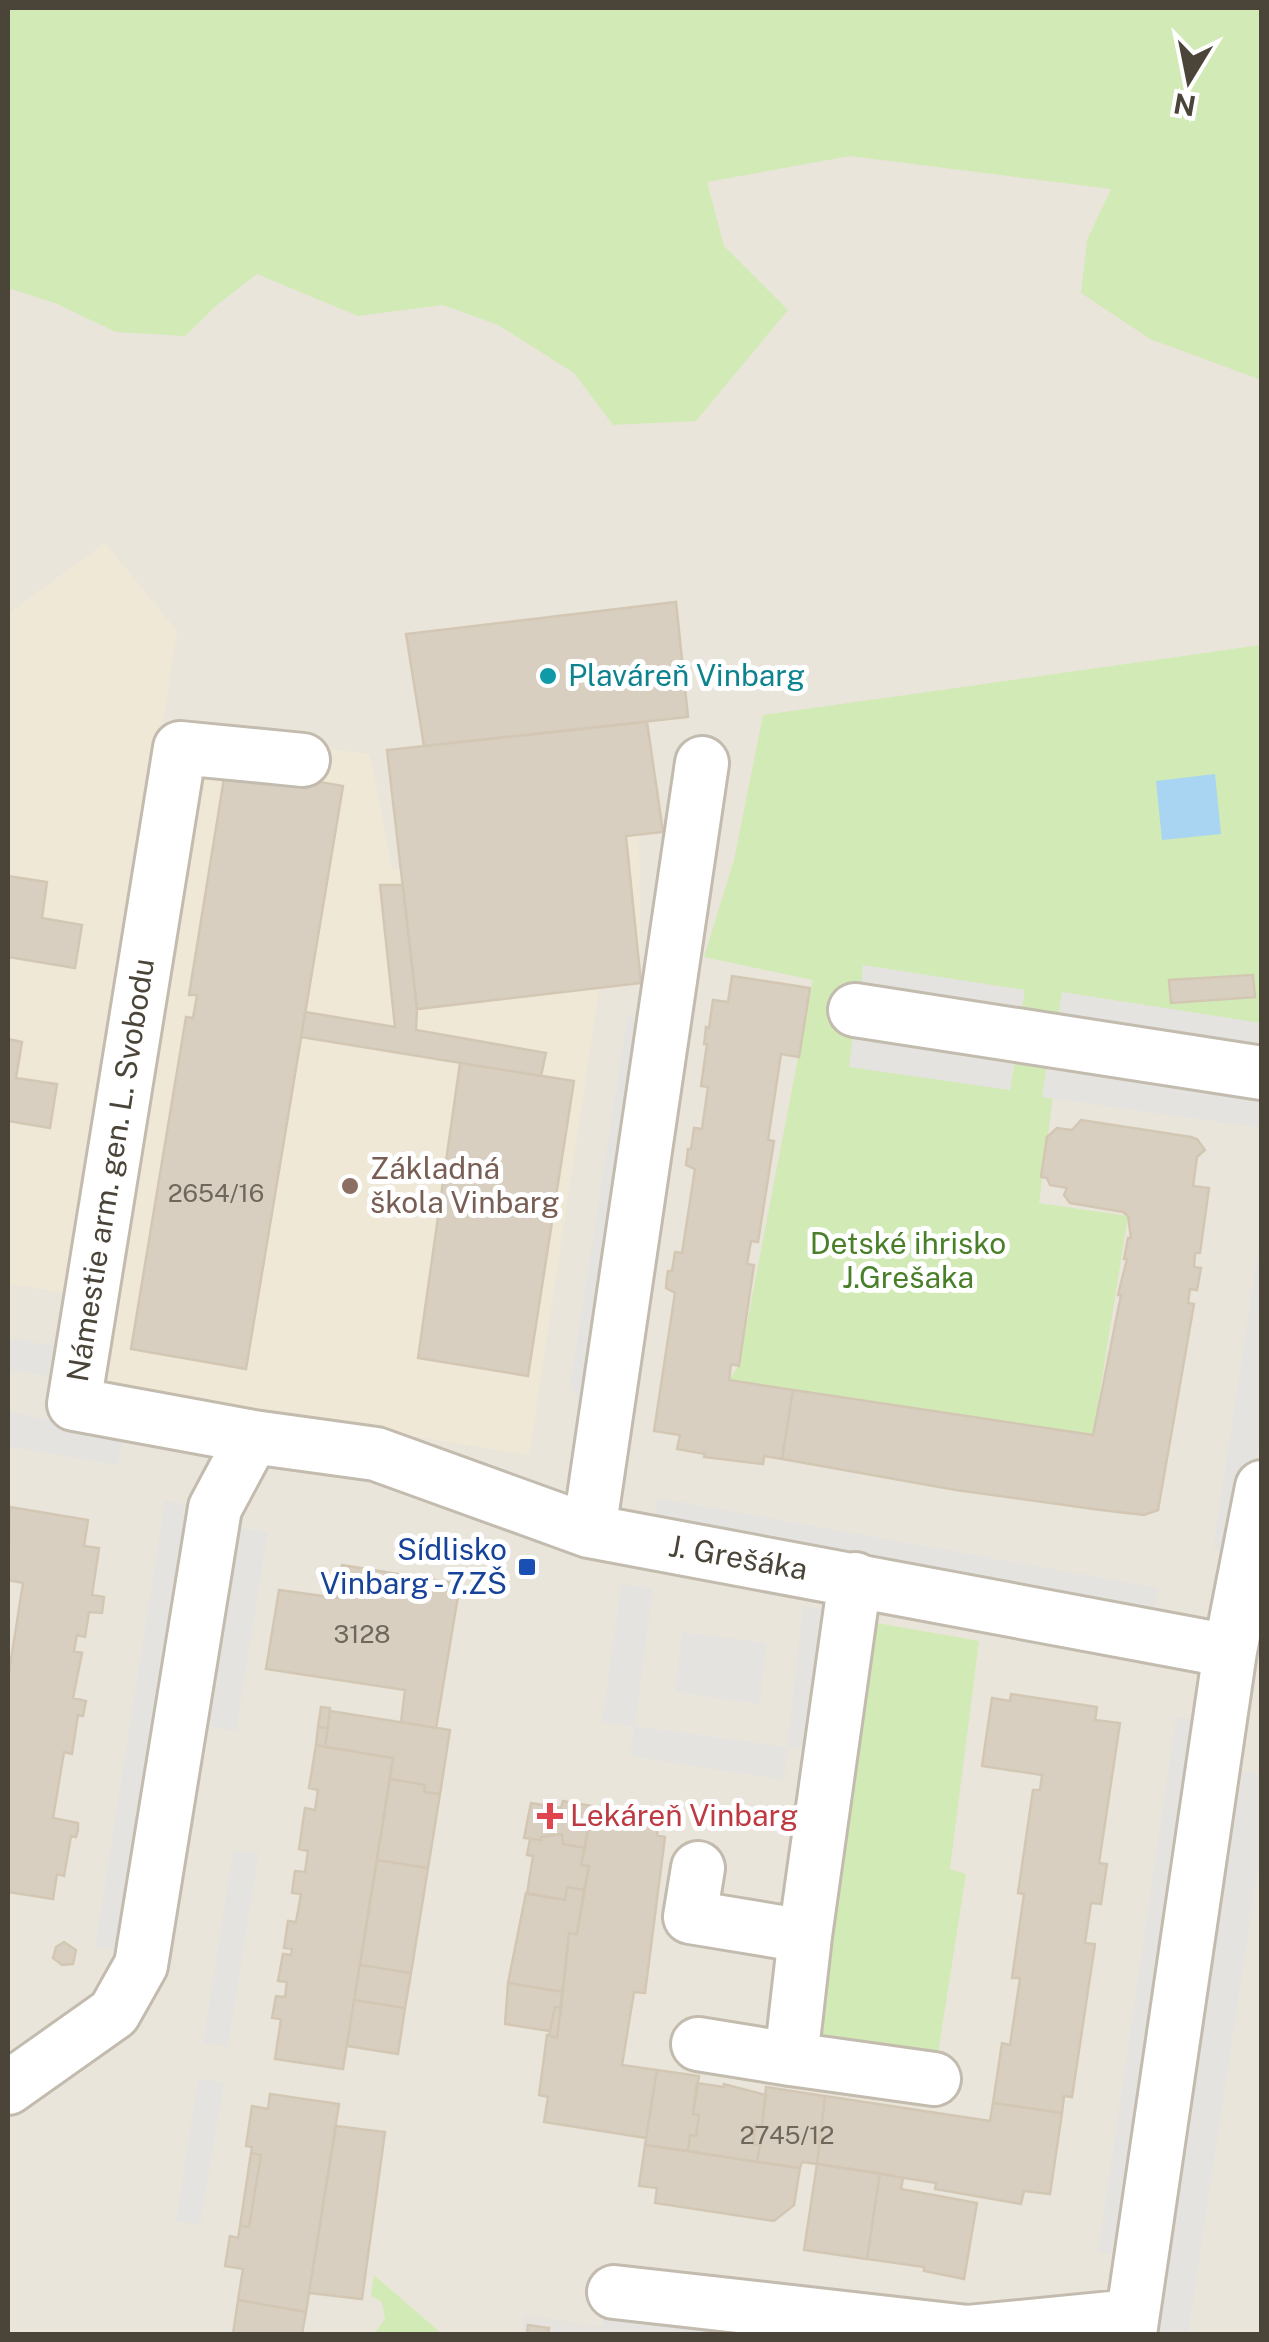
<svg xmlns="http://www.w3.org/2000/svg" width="1269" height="2342" viewBox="0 0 1269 2342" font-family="'Public Sans',sans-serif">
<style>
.residential{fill:#eae5da}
.industrial{fill:#e6e2dd}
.education{fill:#efe8d6}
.green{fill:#d2eab5}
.parking{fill:#e5e3e0}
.water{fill:#a9d4f2}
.building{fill:#d8cfc1;stroke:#d3c7b4;stroke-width:2.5}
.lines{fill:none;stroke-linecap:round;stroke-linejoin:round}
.minor-casing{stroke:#c2bbae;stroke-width:58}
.minor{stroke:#fff;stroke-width:52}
.culture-dot{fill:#0f9aa8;stroke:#fff;stroke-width:4}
.education-dot{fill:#8d6e63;stroke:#fff;stroke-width:4}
.transit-dot{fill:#1a4fb4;stroke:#fff;stroke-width:4}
.health-dot{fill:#e0444e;stroke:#fff;stroke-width:4}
.labels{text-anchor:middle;stroke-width:10;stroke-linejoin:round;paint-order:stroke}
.number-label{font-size:25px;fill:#6e675b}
.culture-label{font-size:30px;fill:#0d838f;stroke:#fff;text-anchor:start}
.education-label{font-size:30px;fill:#785e54;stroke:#fff;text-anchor:start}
.street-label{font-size:30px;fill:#4b4439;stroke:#fff}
.park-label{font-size:30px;fill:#4a7f2a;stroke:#fff}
.transit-label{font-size:30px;fill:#164399;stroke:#fff;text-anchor:end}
.health-label{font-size:30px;fill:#be3a42;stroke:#fff;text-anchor:start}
</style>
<rect width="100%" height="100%" fill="#f6f3ec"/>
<!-- residential -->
<path class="residential" d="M8 8H1261V2334H8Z"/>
<!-- industrial -->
<path class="industrial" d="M524 2314 641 2334H522Z"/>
<!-- education -->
<path class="education" d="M105 543 177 631 74 1294 8 1284V614Z
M205 735 370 754 392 870 639 835 641 983 599 989 529 1455 97 1384Z"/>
<!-- green -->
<path class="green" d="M8 8H1261V380L1150 339 1081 293 1087 240 1111 189 850 156 707 182 724 246 788 310 696 421 613 425 574 373 498 325 443 305 358 316 257 274 217 305 185 336 116 332 55 303 8 288Z
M1261 645V1047L1060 1043 1039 1203 1128 1216 1093 1435 729 1380 739 1365 813 980 704 957 734 860 763 715Z
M849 1618 979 1641 950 1869 966 1874 934 2079 791 2059Z
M374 2275 441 2333V2334H364L375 2333 385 2319 382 2302 371 2296Z"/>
<!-- parking -->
<path class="parking" d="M863 965 1025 990 1020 1018 860 999Z
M1062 992 1261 1023V1052L1057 1024Z
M628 1013 655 1031 591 1415 570 1386Z
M853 1037 1015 1061 1010 1090 849 1067Z
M1047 1065 1261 1096V1128L1042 1097Z
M1261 1232 1262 1424 1243 1554 1213 1548Z
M8 1338 73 1349 68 1380 8 1369Z
M8 1412 124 1433 118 1465 8 1446Z
M657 1498 1158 1588 1152 1615 655 1521Z
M165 1500 197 1507 125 1952 95 1947Z
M232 1527 268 1532 236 1731 199 1725Z
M621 1584 653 1589 635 1726 787 1747 803 1606 834 1611 815 1750 788 1748 784 1780 630 1756 634 1727 602 1722Z
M682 1632 766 1643 760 1704 675 1692Z
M1176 1717 1204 1722 1127 2258 1098 2252Z
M1236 1770 1261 1774V1850L1188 2334H1154Z
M233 1850 259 1853 228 2047 203 2043Z
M198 2078 224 2083 200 2225 176 2221Z
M606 2297 848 2334H601Z"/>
<!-- water -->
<path class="water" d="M1215 774 1221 834 1162 840 1156 781Z"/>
<!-- building -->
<path class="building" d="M676 602 688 717 424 746 406 634Z
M647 722 663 832 626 836 641 983 417 1009 387 750Z
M226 766 343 786 246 1369 131 1349 186 1017 193 1018 197 995H189Z
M8 876 47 882 42 918 82 925 75 968 8 957Z
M380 885H403L417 1009 416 1030 546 1053 541 1076 301 1037 305 1012 395 1027Z
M1253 975 1255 997 1171 1003 1169 980Z
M732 976 810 988 799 1057 781 1054 768 1140 774 1141 758 1242 751 1241 747 1264 754 1265 739 1366 731 1364 729 1380 793 1390 782 1459 764 1456 763 1464 704 1457 705 1454 677 1449 680 1435 654 1431 675 1293 666 1288 667 1277 668 1271H672L675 1252 682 1253 695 1169 686 1165 688 1149H691L694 1128 702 1129 708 1087 701 1086 707 1044H704L705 1037 706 1027 709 1028 713 1000 728 1002Z
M8 1039 22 1042 16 1078 57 1084 50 1128 8 1121Z
M460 1063 574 1081 528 1376 418 1358Z
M1081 1120 1191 1137 1197 1139 1205 1150 1197 1157 1193 1186 1209 1188 1200 1253H1195L1194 1267 1201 1268 1197 1290 1190 1289 1188 1303 1194 1304 1158 1510 1144 1515 1101 1510 956 1490 782 1459 793 1390 1093 1435 1121 1295H1118L1127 1259H1124L1128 1238H1131L1128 1216 1123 1212 1070 1203 1064 1195 1067 1188 1050 1185 1047 1178 1041 1177 1047 1137 1057 1128 1072 1130Z
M10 1507 88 1520 84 1546 99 1548 92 1595 104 1597 102 1613 89 1612 85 1637 77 1635 74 1651 82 1653 73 1698 86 1701 83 1716 78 1715 72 1754 64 1752 53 1818 78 1823V1830L76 1837 71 1836 64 1876 57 1874 53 1899 8 1892V1679L23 1583 8 1580Z
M342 1565 460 1584 436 1728 401 1722 405 1690 266 1669 279 1590 337 1598Z
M1011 1694 1097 1707 1095 1720 1120 1723 1099 1863 1107 1864 1101 1904 1091 1903 1085 1943 1095 1944 1072 2097 1064 2096 1062 2113 993 2103 1002 2043 1010 2045 1020 1978H1012L1024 1894 1018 1893 1033 1790H1040L1042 1775 982 1766 992 1698 1010 1701Z
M321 1707 330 1708 328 1728 318 1727Z
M330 1711 450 1730 440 1794 424 1792 425 1785 390 1779 393 1758 325 1747Z
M318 1727 328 1728 325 1747 316 1745Z
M316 1745 393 1758 343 2069 275 2059 281 2019 272 2018 276 1996 285 1997 287 1982 278 1981 283 1954 291 1955 292 1949 284 1948 288 1921 296 1922 301 1894 292 1893 295 1871 305 1872 308 1851 299 1849 305 1808 315 1810 318 1790 309 1788Z
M390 1779 425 1785 424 1792 440 1794 428 1868 377 1860Z
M563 1801 592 1806 585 1848 563 1844 562 1834 541 1837V1840L524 1838 531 1803 561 1808Z
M592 1806 660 1817 657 1835 665 1837 645 1993 634 1992 622 2065 657 2070 646 2138 544 2122 548 2097 539 2095 547 2035 557 2038 569 1933 577 1934 589 1866 581 1865Z
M562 1834 563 1844 585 1848 581 1865 589 1866 584 1890 567 1887 565 1900 527 1894 533 1856 527 1855 530 1839 541 1840V1837Z
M377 1860 428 1868 411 1973 360 1965Z
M567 1887 584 1890 577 1934 569 1933 563 1992 508 1983 526 1893 565 1900Z
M64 1942 76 1950 73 1964 62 1965 53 1958 56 1947Z
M360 1965 411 1973 405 2008 354 2000Z
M508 1983 563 1992 561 2008 555 2007 550 2031 505 2024Z
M354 2000 405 2008 398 2054 347 2046Z
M555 2007 561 2008 557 2038 549 2035Z
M657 2070 699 2076 693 2114 699 2115 696 2136 690 2135 688 2151 645 2145Z
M697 2083 724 2087V2084L766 2095 762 2126 755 2125 753 2144 760 2145 757 2162 688 2151 690 2135 696 2136 699 2115 693 2114Z
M766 2087 825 2096 817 2164 802 2162 800 2168 757 2162 760 2145 753 2144 755 2125 762 2126Z
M270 2094 339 2104 306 2312 238 2300 243 2269 225 2266 230 2236 238 2238 240 2226 249 2227 261 2155 251 2153 252 2147 246 2146 252 2106 268 2109Z
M825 2096 990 2121 993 2103 1062 2113 1050 2194 1024 2191 1021 2204 935 2189 936 2183 817 2164Z
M336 2126 385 2132 362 2299 309 2293Z
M645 2145 800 2168 794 2205 774 2221 655 2203 657 2188 639 2186Z
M251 2153 261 2155 249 2227 240 2226Z
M817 2164 880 2173 867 2259 804 2250Z
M880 2173 903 2178 901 2189 977 2203 964 2279 924 2271V2267L867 2259Z
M238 2300 306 2312 302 2334H233Z
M528 2325 549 2328 548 2334H527Z"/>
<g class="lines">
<defs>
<path id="minor" d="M303 760 180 748 74 1404 253 1437 376 1454 589 1531 1230 1651
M855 1010 1262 1073
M589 1531 702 763
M855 1579 805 1936 791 2059 934 2079
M698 1868 690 1917 805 1936
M698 2044 791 2059
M8 2088 114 2013 141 1965 215 1508 253 1437
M614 2292 968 2332 1132 2316
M1130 2334 1230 1651 1262 1487"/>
</defs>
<!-- minor casing -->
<use href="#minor" class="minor-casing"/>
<!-- minor -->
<use href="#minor" class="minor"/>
</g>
<!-- markers -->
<circle class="culture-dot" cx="548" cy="676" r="10"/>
<circle class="education-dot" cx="350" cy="1186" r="10"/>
<rect class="transit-dot" x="517" y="1557" width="20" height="20" rx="5"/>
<path class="health-dot" d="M545 1801h10v10h10v10h-10v10h-10v-10h-10v-10h10z"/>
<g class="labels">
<!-- number labels -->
<g class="number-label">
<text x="216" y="1202">2654/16</text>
<text x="362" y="1643">3128</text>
<text x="787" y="2144">2745/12</text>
</g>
<!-- culture labels -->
<g class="culture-label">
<text x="568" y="686">Plaváreň Vinbarg</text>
</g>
<!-- education labels -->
<g class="education-label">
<text x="370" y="1179">Základná<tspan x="370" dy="34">škola Vinbarg</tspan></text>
</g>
<!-- street labels -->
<g class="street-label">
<text transform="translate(111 1170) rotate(-81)" y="10">Námestie arm. gen. L. Svobodu</text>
<text transform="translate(738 1558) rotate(10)" y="10">J. Grešáka</text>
</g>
<!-- park labels -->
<g class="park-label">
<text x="908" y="1254">Detské ihrisko<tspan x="908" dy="34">J.Grešaka</tspan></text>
</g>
<!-- transit labels -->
<g class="transit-label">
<text x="507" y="1560">Sídlisko<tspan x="507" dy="34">Vinbarg - 7.ZŠ</tspan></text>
</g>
<!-- health labels -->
<g class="health-label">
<text x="570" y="1826">Lekáreň Vinbarg</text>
</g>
</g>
<!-- border -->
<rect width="1269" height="2342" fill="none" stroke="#4b4439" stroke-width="20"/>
<!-- north arrow -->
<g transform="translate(1189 80) rotate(190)" stroke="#ffffff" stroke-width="8" paint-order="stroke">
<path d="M0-8L18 38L0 25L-18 38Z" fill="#4b4439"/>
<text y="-15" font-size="28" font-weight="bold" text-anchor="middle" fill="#4b4439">N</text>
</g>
</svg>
